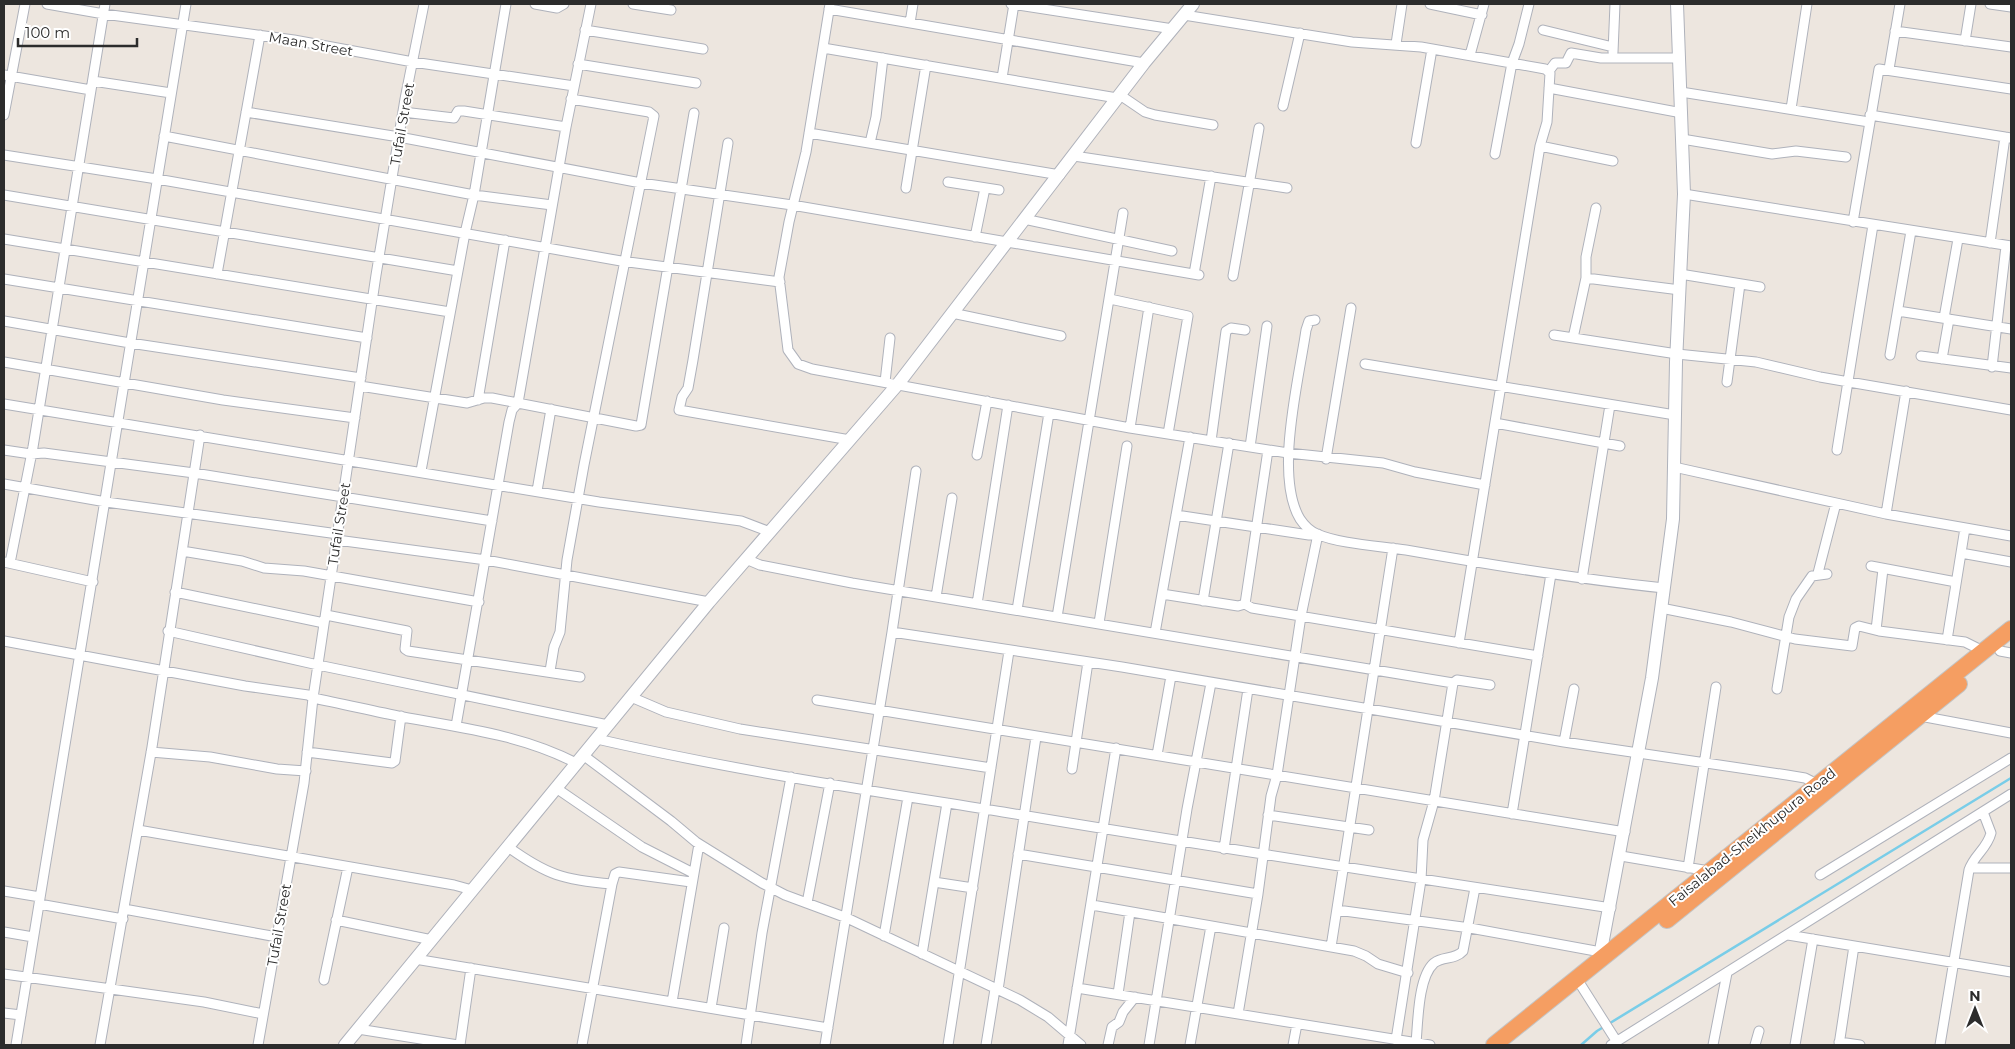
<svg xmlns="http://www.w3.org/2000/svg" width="2015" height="1049" viewBox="0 0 2015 1049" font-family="Montserrat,sans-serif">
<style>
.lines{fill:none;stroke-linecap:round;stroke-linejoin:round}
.stream{stroke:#79cde8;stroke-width:2.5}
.street-casing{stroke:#afb2bb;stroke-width:11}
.secondary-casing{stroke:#afb2bb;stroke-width:14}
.highway-casing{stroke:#c4c4c4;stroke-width:18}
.street{stroke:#fff;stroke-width:9}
.secondary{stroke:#fff;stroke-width:12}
.highway{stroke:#f59e62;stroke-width:16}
.labels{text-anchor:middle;stroke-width:4;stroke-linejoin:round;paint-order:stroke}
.street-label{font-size:14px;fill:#2c2c2c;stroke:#fff}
</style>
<rect width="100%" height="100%" fill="#ede6df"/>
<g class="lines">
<!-- stream -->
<path class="stream" d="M1581 1045 1597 1031 2011 778"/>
<defs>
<path id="street" d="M47 4 104 14 294 40 413 62 574 86
M535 4 557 8 564 4
M633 4 671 10
M830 4 806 152 789 222 779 277 788 350 798 364 812 369 1130 428 1288 453 1383 463 1415 472 1485 485
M1011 4 1173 29
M1430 4 1482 15
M1990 4 2011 7
M829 9 1144 63
M1184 15 1352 42 1421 47 1545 69 1550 73 1547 122 1540 146 1459 643
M910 23 913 4
M585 30 703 49
M1543 30 1613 47
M1895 31 2011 47
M1965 41 1971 4
M1396 44 1402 4
M823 48 1117 98
M1613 52 1615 4
M1470 55 1484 4
M578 64 696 83
M1889 69 1900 4
M1549 71 1555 63H1566L1571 53 1601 58H1680
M4 75 91 90
M1002 78 1014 4
M93 81 171 93
M1549 88 1682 113
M1681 92 1869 122
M1120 95 1145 112 1155 115 1213 125
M1283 106 1300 33
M1791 109 1807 4
M246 112 399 137 641 183 792 205 1199 275
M403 112 454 118 458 111H464L566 127
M4 115 25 4
M1870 115 2011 138
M809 133 1060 175
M164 136 474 195 552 205
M1682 139 1772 154 1796 151 1846 157
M728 143 693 360 688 388 682 397 679 410 850 440
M870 143 876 117 883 58
M1416 143 1432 49
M1540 146 1613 161
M1495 154 1512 63 1519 44 1529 4
M4 155 157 179 621 261 780 282
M1074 156 1287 188
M948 182 999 190
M906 188 926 65
M1684 194 2011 246
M4 195 458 271
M1024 219 1172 251
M1853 222 1879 69 2011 89
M975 237 985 188
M4 239 450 312
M1990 243 2005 137
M217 274 260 35
M1194 274 1211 176
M1680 274 1760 287
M1233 276 1259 128
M1586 278 1680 290
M4 279 367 338
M1110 299 1188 316 1168 434
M1898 311 2011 329
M952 313 1061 336
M1944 318 1958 239
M1315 320 1309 321 1306 330C1299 379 1274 476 1300 519 1304 525 1310 531 1317 534 1339 544 1381 546 1406 550 1491 565 1577 579 1664 588
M4 321 130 343 361 378
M1554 335 1677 354 1756 362 1820 377 2011 410
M1573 338 1586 278V257L1596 208
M1890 355 1911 231
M1921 356 2011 368
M1942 359 1949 319
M4 362 223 400 355 418
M1365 364 1675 415
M1992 367 2006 246
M885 382 890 338
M1727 382 1740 284
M360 386 467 403 484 398H492L636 426 641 425 694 113
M478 400 505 240
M4 404 599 502 741 521 770 532
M1495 423 1620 446
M1130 428 1149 307
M1211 441 1226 331 1231 328 1245 330
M1250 447 1267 326
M4 450 31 454 44 453 194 473 492 521
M1837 450 1873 225
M977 455 987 401
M1326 459 1351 308
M1674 467 1886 514 2011 536
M421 471 465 233 474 195 506 4
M4 484 106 502 338 534
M537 491 551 409
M1886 514 1906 391
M1176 515 1309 535 1318 534 1301 616 1277 775 1271 796 1258 894 1238 1014
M337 540 486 560 709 602
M182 551 242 561 264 568 304 571 479 602
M1961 553 2011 562
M746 559 760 565 852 583 1453 683
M4 562 93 582
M10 563 33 447 105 4
M1871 566 1956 582
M1818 573 1836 503
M1582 579 1610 405
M175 592 324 623
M1162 594 1238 606 1245 604 1252 608 1538 656
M936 597 952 498
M1203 601 1229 443
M977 604 1008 405
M1245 604 1268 450
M1661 608 1731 622 1795 639 1852 646 1855 628 1859 626 1879 631 1965 642 1983 651
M1017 610 1049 413
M326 615 407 631 405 649 408 651 580 677
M1057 617 1123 213
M1099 623 1127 446
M1876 630 1883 569
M168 631 318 665 608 725
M892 632 1122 667 1564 742 1787 775 1805 778 1817 784
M1155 633 1190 437
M1947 640 1965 528
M4 641 245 686 308 695 313 698C343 704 373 711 403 717 463 728 522 735 576 763
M2000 651 2011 653
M550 671 554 647 560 632 567 560 584 465 654 116 649 112 571 99
M1777 689 1789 617 1796 599 1812 576 1827 574
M631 697 666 712 740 729 991 768
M817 700C1086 745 1355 790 1625 832
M1920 716 2011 733
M456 726 509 422 512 410 518 403 566 127 591 4
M597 739C731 770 867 790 1003 812 1205 846 1408 877 1611 908
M1564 742 1574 689
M151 752 210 757 277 769 306 771
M307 752 392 763 395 761 401 716
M583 755 671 821 696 842 762 883 785 895 847 918 1020 1000 1048 1017 1081 1045
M1157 755 1171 676
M1072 769 1088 662
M556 788 642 847 693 873
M1512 814 1551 574
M1268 815 1369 830
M138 830 454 885 472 890
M508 847C547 875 563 880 612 884L582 1045
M1224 849 1248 689
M1018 854 1258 894
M1621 856 1709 871
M1688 868 1716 687
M1970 868H2011
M1820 875 2011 758
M934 882 973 888
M612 884 615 874 619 872 691 882
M4 891 40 897
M807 903 830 783
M39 904 123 919
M1092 905 1354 951 1366 956 1378 964 1408 973
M124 909 277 937
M1337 910 1470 928 1601 952
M336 920 432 940
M4 932 33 937
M1788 935 2011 972
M884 936 908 797
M1331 947 1393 548
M922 954 947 803
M415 959 828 1028
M4 974 204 1002 263 1014
M1577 979 1617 1042
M324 980 348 867
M1077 988 1430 1045
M998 990 1036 737
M1118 994 1130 912
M672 1002 699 844
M711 1008 724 928
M4 1013 21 1015
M358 1029 458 1045
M1396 1040 1421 880 1423 840 1434 801 1453 683 1457 680 1490 685
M1839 1042 1860 1045
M1416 1043C1418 1022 1418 977 1434 963 1443 956 1455 960 1463 951L1475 888
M16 1045 186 4
M100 1045 152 747 200 435
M258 1045 304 783 313 698 376 275 405 99 424 4
M460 1045 471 968
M746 1045 762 933 791 777
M825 1045 892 632 916 471
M948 1045 1009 651
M986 1045 995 989
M1068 1045 1116 748
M1108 1045 1112 1027 1119 1022 1123 1012 1135 997
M1149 1045 1187 809 1211 683
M1190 1045 1211 926
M1293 1045 1297 1024
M1611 1045 2011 794
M1713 1045 1727 973
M1755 1045 1759 1031
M1795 1045 1813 939
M1839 1045 1854 946
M1940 1045 1969 870C1974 855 1987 849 1991 833L1983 812"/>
<path id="secondary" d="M1599 961 1652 678 1673 519 1676 362 1684 194 1677 4
M345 1045 709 602 898 384 1144 63 1193 4"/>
<path id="highway" d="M1667 920 1959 684
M1494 1045 2011 629"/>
</defs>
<!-- street casing -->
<use href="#street" class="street-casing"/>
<!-- secondary casing -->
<use href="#secondary" class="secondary-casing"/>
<!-- highway casing -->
<use href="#highway" class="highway-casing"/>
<!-- street -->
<use href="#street" class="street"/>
<!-- secondary -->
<use href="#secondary" class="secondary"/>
<!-- highway -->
<use href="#highway" class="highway"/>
</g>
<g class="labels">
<!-- street labels -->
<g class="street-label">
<text transform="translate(311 44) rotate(10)" y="5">Maan Street</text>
<text transform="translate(402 124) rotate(-80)" y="5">Tufail Street</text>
<text transform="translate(339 524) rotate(-81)" y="5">Tufail Street</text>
<text transform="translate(1752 837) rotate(-39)" y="5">Faisalabad-Sheikhupura Road</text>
<text transform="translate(279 925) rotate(-80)" y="5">Tufail Street</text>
</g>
</g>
<!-- border -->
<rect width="2015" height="1049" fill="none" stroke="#2c2c2c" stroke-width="10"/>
<!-- north arrow -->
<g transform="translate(1975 1009)" stroke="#ffffff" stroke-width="4" paint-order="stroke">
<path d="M0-4L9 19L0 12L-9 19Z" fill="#2c2c2c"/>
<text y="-8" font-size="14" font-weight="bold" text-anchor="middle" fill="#2c2c2c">N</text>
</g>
<!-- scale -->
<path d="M18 38v8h119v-8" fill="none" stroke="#2c2c2c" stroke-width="2.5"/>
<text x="25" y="38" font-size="15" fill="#2c2c2c" stroke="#ffffff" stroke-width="4" paint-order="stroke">100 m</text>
</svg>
